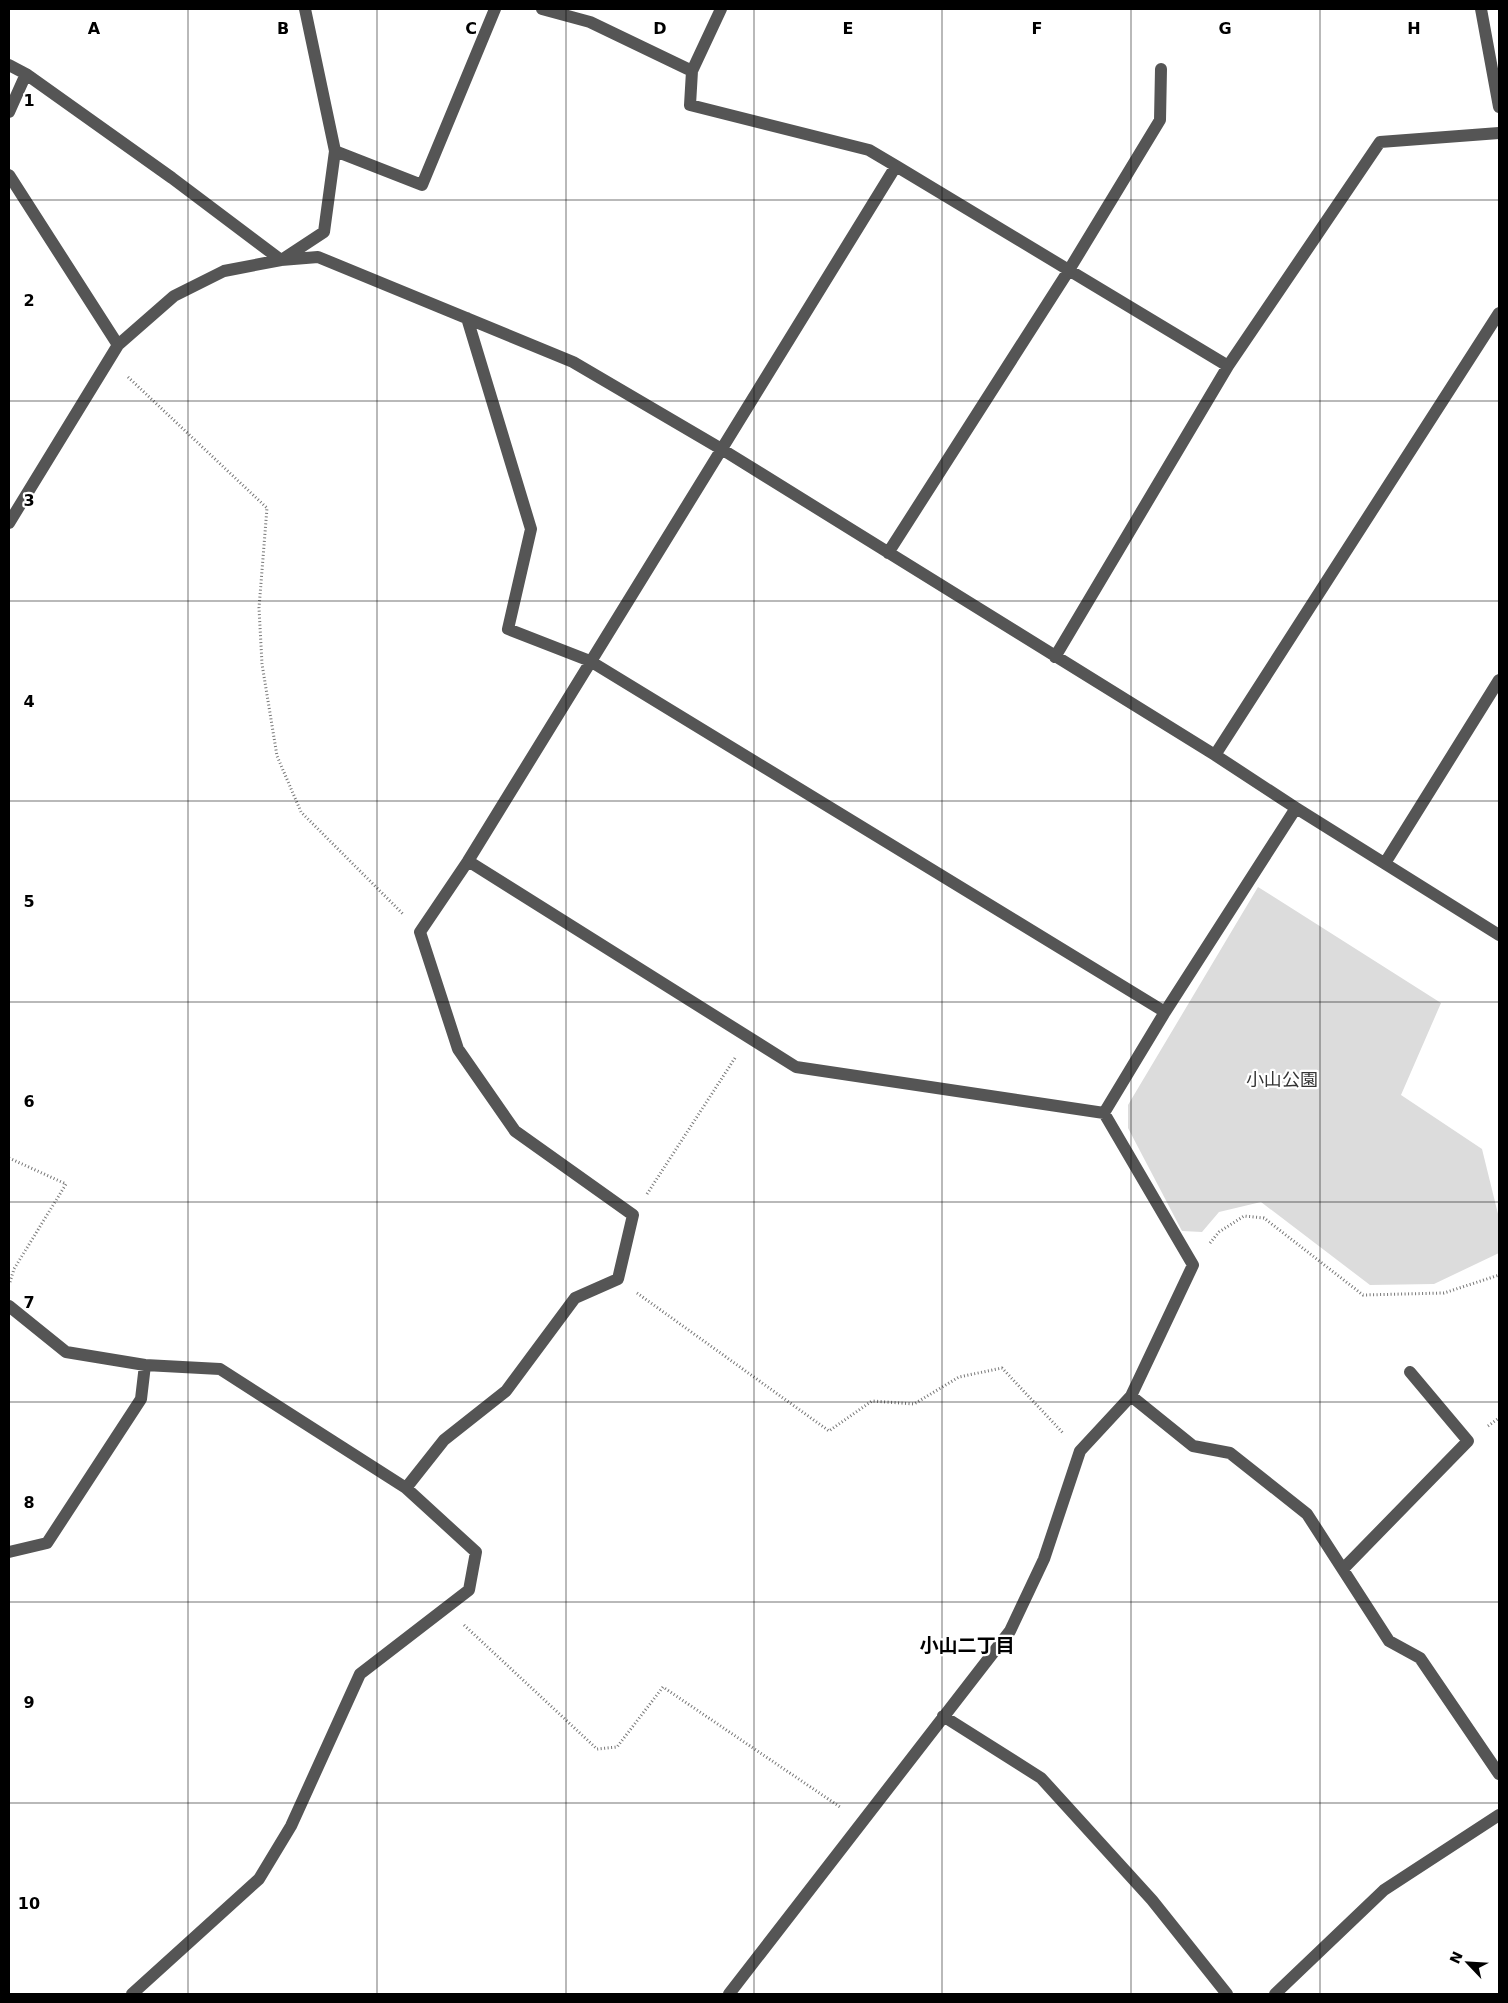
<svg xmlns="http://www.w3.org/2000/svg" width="1508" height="2003" viewBox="0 0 1508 2003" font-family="'DejaVu Sans','Noto Sans JP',sans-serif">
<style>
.green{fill:#dcdcdc}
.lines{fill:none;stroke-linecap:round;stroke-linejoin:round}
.path{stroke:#777;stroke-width:3;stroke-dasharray:1 2.5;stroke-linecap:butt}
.minor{stroke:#555;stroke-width:12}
.grid{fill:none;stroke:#000;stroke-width:1;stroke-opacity:0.55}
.labels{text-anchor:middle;stroke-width:4.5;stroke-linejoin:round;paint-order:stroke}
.park-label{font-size:18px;fill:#333;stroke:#fff}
.neighbourhood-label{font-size:19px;font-weight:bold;fill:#000;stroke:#fff}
.grid-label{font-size:16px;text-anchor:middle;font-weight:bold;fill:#000;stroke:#fff;stroke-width:4.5;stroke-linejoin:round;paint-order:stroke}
</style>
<rect width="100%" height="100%" fill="#fff"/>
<!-- green -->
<path class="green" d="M1258 887 1441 1003 1401 1095 1482 1149 1499 1218V1253L1434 1284 1370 1285 1261 1202 1219 1212 1202 1232 1182 1231 1128 1128V1105Z"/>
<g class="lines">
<!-- path -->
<path class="path" d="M128 377 267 508 259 608 262 664 277 756 301 812 403 914
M9 1158 66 1184 14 1269 10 1282
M647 1194 735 1058
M1210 1243 1219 1232 1244 1216 1264 1218 1363 1295 1444 1293 1499 1275
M637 1293 829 1431 872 1401 914 1404 959 1377 1002 1368 1063 1433
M1488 1426 1499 1418
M464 1625 597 1749 617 1747 663 1687 840 1807"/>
<!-- minor -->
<path class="minor" d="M542 9 590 22 692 71 690 105 869 150 896 166
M1481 9 1499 107
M9 65 26 74 172 178 281 260
M692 71 721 9
M9 112 26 74
M335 151 422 185 495 9
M9 175 118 345
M283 259 324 232 335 151 305 9
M467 318 531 529 508 629 590 661 1165 1012
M1228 366 896 166 468 861 796 1067 1104 1113 1165 1012 1296 808
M9 523 118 345 174 296 224 271 281 260 318 257 573 362 723 450 1215 755 1296 808 1499 935
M888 553 1069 270 1160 120 1161 69
M1055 657 1228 366 1380 142 1499 133
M1215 755 1499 313
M1385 863 1499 680
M9 1306 66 1352 145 1365 220 1369 406 1488 476 1552 469 1590 360 1674 291 1826 259 1879 132 1994
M1131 1396 1193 1446 1230 1453 1307 1514 1389 1641 1420 1658 1499 1774
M406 1488 444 1440 506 1391 575 1298 618 1279 633 1215 515 1131 458 1049 420 932 468 861
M9 1552 47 1543 141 1399 145 1365
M1343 1569 1468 1441 1410 1372
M943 1716 1041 1778 1152 1900 1227 1994
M729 1994 1010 1631 1044 1559 1080 1451 1131 1396 1193 1265 1104 1113
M1275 1994 1384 1890 1499 1815"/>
</g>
<!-- grid -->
<path class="grid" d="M188 9V1994M377 9V1994M566 9V1994M754 9V1994M942 9V1994M1131 9V1994M1320 9V1994M9 200H1499M9 401H1499M9 601H1499M9 801H1499M9 1002H1499M9 1202H1499M9 1402H1499M9 1602H1499M9 1803H1499"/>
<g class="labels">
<!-- park labels -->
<g class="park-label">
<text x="1282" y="1086">小山公園</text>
</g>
<!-- neighbourhood labels -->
<g class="neighbourhood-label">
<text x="967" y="1652">小山二丁目</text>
</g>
</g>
<g class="grid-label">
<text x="94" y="34">A</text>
<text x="283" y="34">B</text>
<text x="471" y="34">C</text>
<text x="660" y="34">D</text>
<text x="848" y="34">E</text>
<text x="1037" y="34">F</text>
<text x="1225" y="34">G</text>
<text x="1414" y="34">H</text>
<text x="29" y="106">1</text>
<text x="29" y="306">2</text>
<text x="29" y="506">3</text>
<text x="29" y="707">4</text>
<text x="29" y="907">5</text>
<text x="29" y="1107">6</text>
<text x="29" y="1308">7</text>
<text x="29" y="1508">8</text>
<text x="29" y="1708">9</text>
<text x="29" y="1909">10</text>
</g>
<!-- border -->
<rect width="1508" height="2003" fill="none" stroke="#000000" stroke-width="20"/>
<!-- north arrow -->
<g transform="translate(1468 1963) rotate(295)" stroke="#ffffff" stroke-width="4" paint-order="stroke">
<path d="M0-4L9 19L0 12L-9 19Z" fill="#000000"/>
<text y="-8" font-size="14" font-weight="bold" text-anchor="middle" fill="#000000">N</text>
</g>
</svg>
